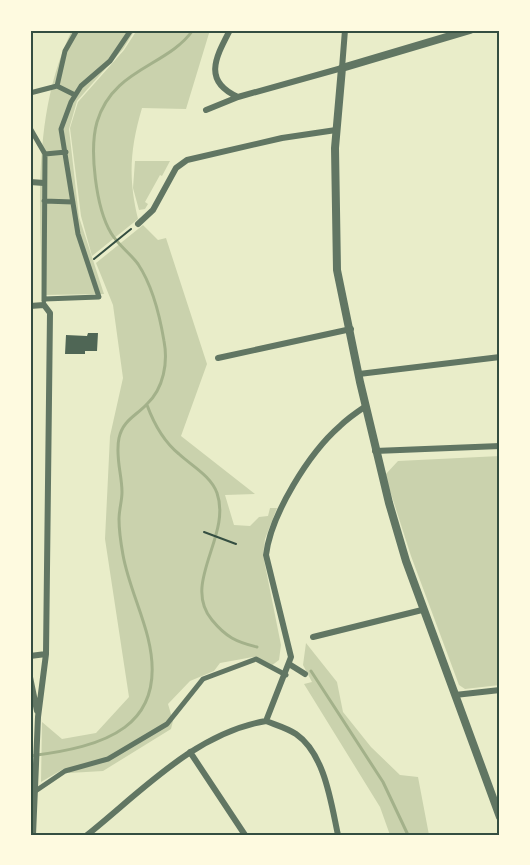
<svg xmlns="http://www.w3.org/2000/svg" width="530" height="865" viewBox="0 0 530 865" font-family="Ubuntu,sans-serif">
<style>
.green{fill:#cad2ad}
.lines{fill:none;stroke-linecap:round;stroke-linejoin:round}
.stream{stroke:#a3b18a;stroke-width:3}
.building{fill:#4f6655}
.path{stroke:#344e41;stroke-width:2}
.pedestrian{stroke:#617663;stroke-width:5}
.minor{stroke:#617663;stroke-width:6}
.tertiary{stroke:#617663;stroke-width:8}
.neatline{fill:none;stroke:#344e41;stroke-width:2}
</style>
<rect width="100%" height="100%" fill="#e9edc9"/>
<!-- green -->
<path class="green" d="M72 30H135L123 49 77 101 69 129 79 217 104 294 42 295C40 206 32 113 72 30Z
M137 30H210L186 109 142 108C130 149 128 178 138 219L92 256 81 216 70 128 78 102 124 50Z
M135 161H170L162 176 160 175 145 202 148 204 145 209 139 210 133 188Z
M143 225 158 240 166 238 207 364 181 436 255 494 225 495 234 525 250 526 259 517 268 516 270 508H277L265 539 263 555 281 645 279 660 271 666 253 657 220 663 214 671 190 681 168 704 173 721 171 729 103 771 69 773 65 768 41 782 42 722 62 739 96 733 129 697 105 539 110 436 123 378 113 305 96 263Z
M500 456V685L465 689 459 685 411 556 385 475 398 461Z
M306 643 337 682 343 712 371 747 400 775 418 777 429 835H390L380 807 304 684 312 682 303 665Z"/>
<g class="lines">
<!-- stream -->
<path class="stream" d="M147 405C154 424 163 441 179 454 192 466 211 476 217 493 232 536 181 583 212 620 226 637 236 642 257 647
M311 671 383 782 408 835
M30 756C103 747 170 728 148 638 141 610 128 583 123 555 121 544 119 531 119 519 119 510 122 501 122 492 122 475 115 456 119 438 123 420 136 416 147 404 164 388 168 362 164 341 160 317 152 285 138 264 130 253 118 245 111 233 96 208 89 150 97 122 113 68 167 67 193 30"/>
</g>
<!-- building -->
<path class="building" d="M88 333H98L97 351H85V354H65L66 335 87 336Z"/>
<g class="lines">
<!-- path -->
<path class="path" d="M94 259 131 229
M204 532 236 544"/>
<!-- pedestrian -->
<path class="pedestrian" d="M57 86 65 51 77 30
M57 86 75 95
M30 93 57 86
M30 128 45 154 44 301
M45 154 66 152
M44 201 73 202
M44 299 99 297 78 234 61 129 71 102 81 86 110 61 131 30
M37 790 65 771 108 759 167 724 203 679 256 659 286 675"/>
<!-- minor -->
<path class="minor" d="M230 30C216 57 202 81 238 97
M206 110 238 97 342 68 345 30
M30 182 44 183
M138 224 153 210 176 168 187 160 282 138 336 130
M30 306 44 305 50 313 46 654 38 717 33 835
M218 358 351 329
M359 374 500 357
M375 451 500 446
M313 637 422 610
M30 656 46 654
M289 664 305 674
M30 677 37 711
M455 695 500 690
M266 721 291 657 266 555C271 514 309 453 340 426 348 418 357 412 366 406
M266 721C276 725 287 728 296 734 325 754 331 803 338 835
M190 752 245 835
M87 835C141 792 195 733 266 721"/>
<!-- tertiary -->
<path class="tertiary" d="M470 30 342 68 335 148 337 270 360 382 389 503 406 561 500 817"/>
</g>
<!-- border -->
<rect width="530" height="865" fill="none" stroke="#fefae0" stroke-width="63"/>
<rect x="32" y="32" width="466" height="802" class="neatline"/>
</svg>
